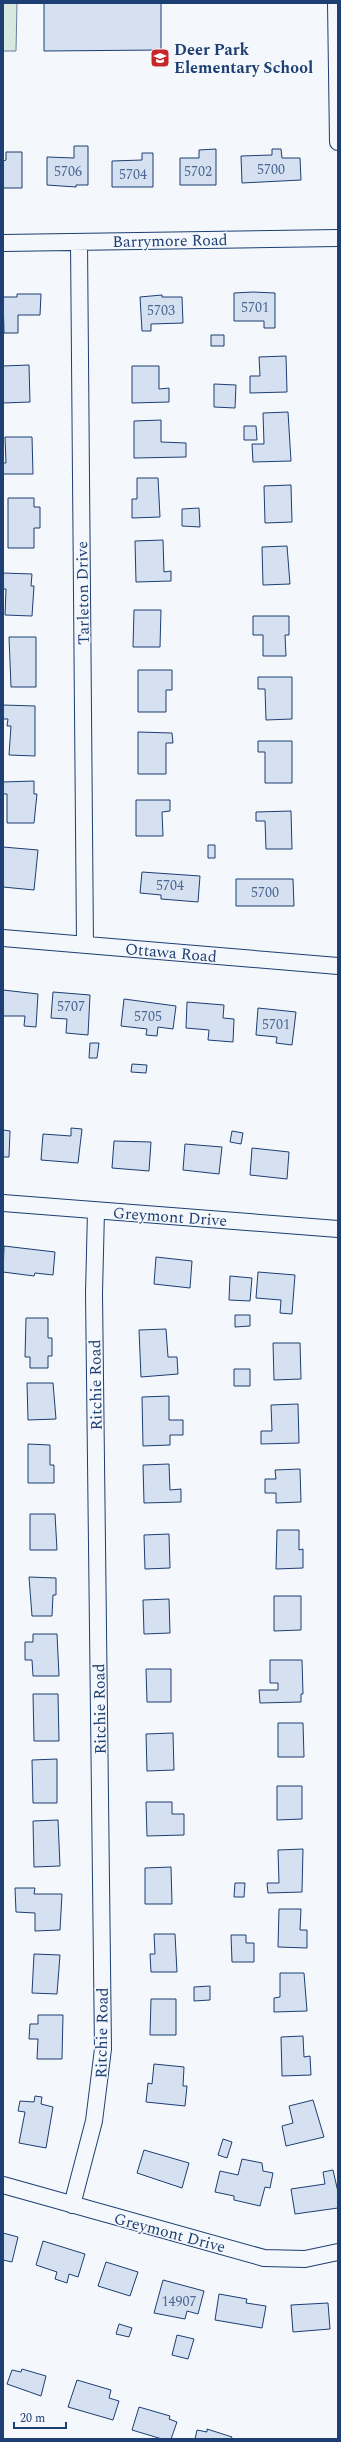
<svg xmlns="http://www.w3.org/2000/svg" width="341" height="2442" viewBox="0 0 341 2442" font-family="Spectral,serif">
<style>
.green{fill:#d7e8df;stroke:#687fa3}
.building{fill:#d5e0f0;stroke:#1d3f73}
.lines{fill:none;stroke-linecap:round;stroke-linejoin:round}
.street-casing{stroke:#1d3f73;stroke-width:18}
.street{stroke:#f4f7fb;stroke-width:16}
.labels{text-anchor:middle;stroke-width:3;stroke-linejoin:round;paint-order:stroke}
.number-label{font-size:14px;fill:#4b6792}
.poi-label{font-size:16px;font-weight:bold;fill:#1d3f73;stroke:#f4f7fb;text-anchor:start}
.street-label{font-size:16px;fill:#1d3f73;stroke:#f4f7fb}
</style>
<rect width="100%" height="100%" fill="#f4f7fb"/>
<!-- green -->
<path class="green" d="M3 3H17L16 51H3Z"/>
<!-- building -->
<path class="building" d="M44 3H161V50L44 51Z
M74 146H88V185H76V187L47 185V157L74 158Z
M216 149V185H180V158H199V150Z
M272 149H281L282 158H300L301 180 242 183 241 156 272 155Z
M6 152H22V188H3V161L6 160Z
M142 153H153V187H112V161L142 160Z
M253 292 275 293V328H264V321H234V293Z
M17 294H41L40 315H18V333H4L3 297H17Z
M162 295V297H182L183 323 151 324V331H142L140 297Z
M211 335H224V346H211Z
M286 356 287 392 250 393V376H260L259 357Z
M29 365 30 402 3 403V366Z
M132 366H159V389L169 388V402L132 403Z
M214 384 236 385 235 408 214 407Z
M288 412 291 461 253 462 252 444H264L263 413Z
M161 420V442L186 443V457L134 458V421Z
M244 426H256L257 440H244Z
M5 437H32L33 474H3V463H6Z
M137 478H158L160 517 132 518V499H137Z
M291 485 292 522 265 523 264 486Z
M8 498H34V507H40V528H34V548H8Z
M199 508 200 527 182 526V509Z
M163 540 164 572 171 571V581L136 582 135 541Z
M287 546 290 584 263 585 262 547Z
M3 573 32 574 31 586H34L32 616 5 615 6 589H3Z
M134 610H161L160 647H133Z
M253 616H289V635H285L286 656H263V635H253Z
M9 637H36V687H11Z
M138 670H172V690H166V712H138Z
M258 677H292V719L266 720 265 689H258Z
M3 705 35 706V756L9 755 11 726H7L8 719H3Z
M138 732 172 733 173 743H166V774H138Z
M258 741H292V783H265V752H258Z
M34 781V794H37L34 823H7V794H3V782Z
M136 800H170V811L162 812 163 836H136Z
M291 811 292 849H266L265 821H256V812Z
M208 845H215V858H208Z
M3 847 38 850 34 890 3 887Z
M142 872 200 876 198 902 161 899V895L140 893Z
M236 879H293L294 906H236Z
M3 990 38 994 36 1027 24 1026 25 1016H3Z
M53 992 90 995 88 1035 66 1033 67 1019 51 1018Z
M124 999 176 1006 173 1029 158 1027 157 1036 146 1035 147 1029 121 1026Z
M187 1002 224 1005 223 1018 234 1019 233 1042 208 1040 209 1030 186 1028Z
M258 1008 296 1012 292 1045 276 1043 277 1037 256 1035Z
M90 1043H99L97 1058H89Z
M132 1064 147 1065 146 1073 131 1072Z
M71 1128 82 1129 78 1163 41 1160 43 1134 71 1136Z
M3 1130 10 1131 9 1157H3Z
M232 1131 243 1133 241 1144 230 1142Z
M114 1141 151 1142 149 1171 112 1168Z
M185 1144 222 1147 219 1174 183 1170Z
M252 1148 289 1152 287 1179 250 1175Z
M4 1246 55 1252 53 1275 35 1273 34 1276 3 1272Z
M156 1257 192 1261 190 1288 154 1284Z
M258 1272 295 1275 292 1314 280 1313 281 1300 256 1298Z
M230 1276 252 1278 250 1301 229 1300Z
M235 1315H250V1326L235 1327Z
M26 1318H48V1338H52V1356H48V1368H30V1357H25Z
M166 1329 168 1357H177L178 1374 141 1377 139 1330Z
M273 1343H300L301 1379 274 1380Z
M234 1369H250V1386H234Z
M27 1383H53L56 1419 28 1420Z
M169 1396V1420H183V1435H170V1445L143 1446 142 1397Z
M298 1404 299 1443 261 1444V1431H272L271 1405Z
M28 1444 50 1445V1465H54V1483H28Z
M169 1464 170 1490 181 1489V1502L144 1503 143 1465Z
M300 1469 301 1502 276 1503V1493H265V1479H276L275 1470Z
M30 1514H55L57 1550H30Z
M277 1530H299V1550L303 1549V1568L276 1569Z
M169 1534 170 1568 145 1569 144 1535Z
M29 1577 56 1578V1595H53L52 1616H32Z
M274 1596H301V1630L274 1631Z
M169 1599 170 1633 144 1634 143 1600Z
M33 1634H57L59 1676H33L32 1660H25V1642H33Z
M270 1660H302L303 1694H301V1702L260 1703 259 1690H278V1683H270Z
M146 1669H171V1702H147Z
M33 1694H58L59 1741H34Z
M278 1723H303L304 1757H278Z
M173 1733 174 1770 147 1771 146 1734Z
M57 1759V1803H33L32 1760Z
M277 1786H302V1819L277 1820Z
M146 1802H172V1814H184V1835L147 1836Z
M58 1820 60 1866 34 1867 33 1821Z
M303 1849 302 1892 268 1893 267 1883H279L278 1850Z
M171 1867 172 1904H145V1868Z
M235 1883H245L244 1897H234Z
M15 1888H35L34 1894H62L60 1930 35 1931V1913L16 1912Z
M279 1909H301L300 1930H307V1948L278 1947Z
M154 1934H175L177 1972H151L150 1954H155Z
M231 1935H246V1943H254V1962H232Z
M34 1954 60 1955 57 1994 32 1993Z
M280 1973H304L307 2011 274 2012V1998L280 1997Z
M210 1986V2000L194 2001V1987Z
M151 1999H176V2035H150Z
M38 2015H63L62 2059H37L38 2039H29L30 2024H38Z
M303 2036 304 2057 310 2056 311 2075 282 2076 281 2037Z
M154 2064 184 2067 183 2086H187L185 2106 146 2102 148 2083 152 2084Z
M35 2096 42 2097 41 2104 53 2107 46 2148 19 2143 25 2112 18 2111 20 2101 34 2102Z
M313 2100 324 2137 286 2146 282 2126 293 2123 289 2106Z
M223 2139 232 2142 227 2158 218 2155Z
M144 2150 189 2163 182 2188 137 2173Z
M242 2159 262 2163 263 2171 273 2173 270 2188 265 2187 260 2206 234 2200V2196L215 2192 220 2171 238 2175Z
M333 2170 338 2192V2208L295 2214 291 2189 325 2184 323 2172Z
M3 2233 18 2237 12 2262 3 2260Z
M43 2241 85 2254 78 2277 69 2274 67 2283 55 2279 57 2272 36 2265Z
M106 2262 138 2272 130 2296 98 2286Z
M163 2280 204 2291 198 2314 187 2311 185 2319 154 2313Z
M219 2294 247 2299 246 2303 266 2306 262 2328 215 2320Z
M328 2303 330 2329 293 2332 291 2305Z
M119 2324 132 2328 129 2337 116 2334Z
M177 2335 194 2339 188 2359 172 2355Z
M22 2369 46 2376 41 2396 7 2384 12 2370 21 2372Z
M77 2380 111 2390 109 2398 119 2401 113 2420 68 2407Z
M139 2407 170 2416 169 2419 177 2422 171 2439H162L132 2430Z
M207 2429 232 2437 231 2439H195L197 2430 207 2432Z"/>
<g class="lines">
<defs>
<path id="street" d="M336 3 338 142
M79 242 85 945
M3 243 338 238
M3 938 338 966
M3 1203 338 1229
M3 2185 264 2258 305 2259 338 2252
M72 2205 94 2121 103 2049 94 1293 96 1211"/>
</defs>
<!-- street casing -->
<use href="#street" class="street-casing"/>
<!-- street -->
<use href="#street" class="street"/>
</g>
<!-- icons -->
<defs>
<symbol id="school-square" viewBox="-11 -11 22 22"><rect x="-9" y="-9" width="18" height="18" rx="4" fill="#c62828" stroke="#f4f7fb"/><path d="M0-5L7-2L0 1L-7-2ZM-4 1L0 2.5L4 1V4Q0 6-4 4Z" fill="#fff"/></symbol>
</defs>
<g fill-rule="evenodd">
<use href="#school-square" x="149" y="47" width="22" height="22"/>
</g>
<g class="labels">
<!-- number labels -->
<g class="number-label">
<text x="271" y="174">5700</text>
<text x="68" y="176">5706</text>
<text x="198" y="176">5702</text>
<text x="133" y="179">5704</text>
<text x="255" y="312">5701</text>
<text x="161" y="315">5703</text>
<text x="170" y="890">5704</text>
<text x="265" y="897">5700</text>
<text x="71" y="1011">5707</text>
<text x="148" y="1021">5705</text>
<text x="276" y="1029">5701</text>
<text x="179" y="2306">14907</text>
</g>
<!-- poi labels -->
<g class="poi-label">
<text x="174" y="55">Deer Park<tspan x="174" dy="18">Elementary School</tspan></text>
</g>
<!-- street labels -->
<g class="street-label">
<text transform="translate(170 240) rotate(-1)" y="6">Barrymore Road</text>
<text transform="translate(82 593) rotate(-91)" y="6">Tarleton Drive</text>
<text transform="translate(171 952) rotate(5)" y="6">Ottawa Road</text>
<text transform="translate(170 1216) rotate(4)" y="6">Greymont Drive</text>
<text transform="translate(95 1385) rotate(-91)" y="6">Ritchie Road</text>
<text transform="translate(99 1709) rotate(-91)" y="6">Ritchie Road</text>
<text transform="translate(101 2033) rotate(-89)" y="6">Ritchie Road</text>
<text transform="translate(170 2232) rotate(15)" y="6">Greymont Drive</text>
</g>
</g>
<!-- border -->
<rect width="341" height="2442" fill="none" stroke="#1d3f73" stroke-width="8"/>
<!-- scale -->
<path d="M14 2422v6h52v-6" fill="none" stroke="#1d3f73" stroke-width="2"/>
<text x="20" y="2422" font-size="12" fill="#1d3f73" stroke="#f4f7fb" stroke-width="3" paint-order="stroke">20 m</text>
</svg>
